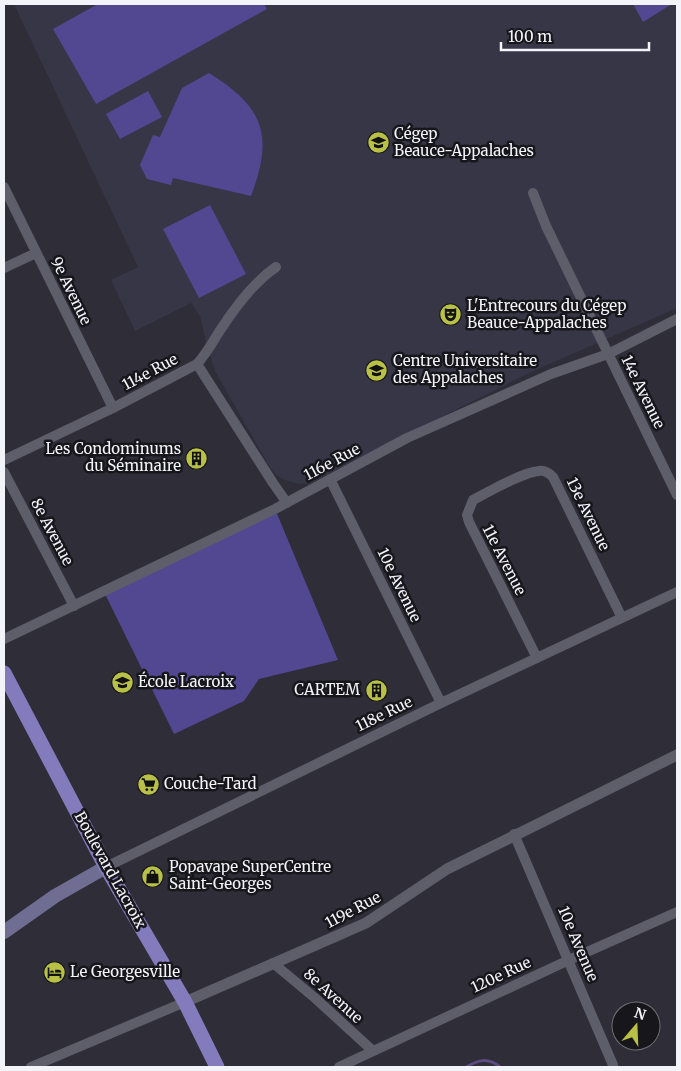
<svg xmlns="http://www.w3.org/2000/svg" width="681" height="1071" viewBox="0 0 681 1071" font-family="Merriweather,serif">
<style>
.built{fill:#373646}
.green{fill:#524791}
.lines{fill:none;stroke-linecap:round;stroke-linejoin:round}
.stream{stroke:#5c4a81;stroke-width:3}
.minor{stroke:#5e5e6a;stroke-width:10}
.tertiary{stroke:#5e5e6a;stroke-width:11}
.secondary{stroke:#706d92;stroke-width:14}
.primary{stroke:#837bbb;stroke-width:15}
.labels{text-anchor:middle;stroke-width:5;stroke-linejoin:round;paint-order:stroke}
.poi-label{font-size:15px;fill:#f3f3fa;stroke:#16161b;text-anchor:start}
.street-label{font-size:15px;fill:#f3f3fa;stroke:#16161b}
</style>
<rect width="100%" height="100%" fill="#2e2d38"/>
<!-- built -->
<path class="built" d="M14 4H677V308L531 372 310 483 299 484 282 479 274 473 268 464 215 371 207 346 200 316 191 303 135 331 111 280 138 267Z"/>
<!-- green -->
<path class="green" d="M98 4H264L267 9 96 104 53 29Z
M633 4H672L643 22Z
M209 73C264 107 274 135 251 196L173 178 171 185 147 179 140 165 153 135 160 137 182 88Z
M148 91 162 117 120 139 106 114Z
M210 205 246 274 199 298 163 229Z
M275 509 338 660 259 679 244 701 174 734 104 592Z"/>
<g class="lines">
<!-- stream -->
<path class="stream" d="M466 1067C478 1060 488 1057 500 1067"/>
<!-- minor -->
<path class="minor" d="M4 187 113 408
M533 193 546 226 677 495
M4 268 36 253
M197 364 273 483 287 503
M4 460 113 408 197 364C207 353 213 341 221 329 236 306 254 282 276 267
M4 472 74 606
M330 479 441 703
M4 639 275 509 407 438 551 374 608 354 677 319
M537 658 469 522 467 515 473 500C488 492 523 472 539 471 545 470 549 473 553 477L622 618
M514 834 613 1065
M106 867 441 703 677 592
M273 963 315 998 373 1051
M31 1067 185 1002
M339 1067 569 960 677 912"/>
<!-- tertiary -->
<path class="tertiary" d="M185 1002 366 923 447 869 677 755"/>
<!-- secondary -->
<path class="secondary" d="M4 932 55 896 106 867"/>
<!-- primary -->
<path class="primary" d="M4 673 106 867 185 1002 217 1067"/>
</g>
<!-- icons -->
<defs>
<symbol id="university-disc" viewBox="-11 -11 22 22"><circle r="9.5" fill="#b9c046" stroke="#16161b"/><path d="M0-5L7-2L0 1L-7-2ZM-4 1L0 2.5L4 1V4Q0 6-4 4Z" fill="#111"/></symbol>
<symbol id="theatre-disc" viewBox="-11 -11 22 22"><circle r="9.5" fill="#b9c046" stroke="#16161b"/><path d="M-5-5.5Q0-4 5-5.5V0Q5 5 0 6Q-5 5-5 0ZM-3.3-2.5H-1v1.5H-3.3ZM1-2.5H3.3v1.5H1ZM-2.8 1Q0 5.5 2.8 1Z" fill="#111"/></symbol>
<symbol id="building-disc" viewBox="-11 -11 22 22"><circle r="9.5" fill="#b9c046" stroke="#16161b"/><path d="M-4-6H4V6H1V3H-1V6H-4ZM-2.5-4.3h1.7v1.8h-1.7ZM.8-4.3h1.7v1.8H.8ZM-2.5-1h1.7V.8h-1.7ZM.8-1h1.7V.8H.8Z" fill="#111"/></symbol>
<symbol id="school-disc" viewBox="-11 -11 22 22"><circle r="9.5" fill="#b9c046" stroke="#16161b"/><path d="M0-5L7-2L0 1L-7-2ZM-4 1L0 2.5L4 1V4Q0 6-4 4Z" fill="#111"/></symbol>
<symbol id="supermarket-disc" viewBox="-11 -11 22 22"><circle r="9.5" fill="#b9c046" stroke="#16161b"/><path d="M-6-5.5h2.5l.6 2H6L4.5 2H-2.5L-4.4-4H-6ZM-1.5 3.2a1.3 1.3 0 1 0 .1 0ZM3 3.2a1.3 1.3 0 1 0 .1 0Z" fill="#111"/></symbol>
<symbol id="shop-disc" viewBox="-11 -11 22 22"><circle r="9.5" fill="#b9c046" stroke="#16161b"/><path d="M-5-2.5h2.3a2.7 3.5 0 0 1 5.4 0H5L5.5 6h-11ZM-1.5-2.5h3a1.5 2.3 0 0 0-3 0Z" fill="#111"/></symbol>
<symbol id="hotel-disc" viewBox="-11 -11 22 22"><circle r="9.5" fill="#b9c046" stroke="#16161b"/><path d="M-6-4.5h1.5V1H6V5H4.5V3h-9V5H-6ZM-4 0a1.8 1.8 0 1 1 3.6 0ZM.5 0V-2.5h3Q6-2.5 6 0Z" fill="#111"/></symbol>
</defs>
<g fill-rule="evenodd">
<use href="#university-disc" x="366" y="130" width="25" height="25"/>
<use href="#theatre-disc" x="438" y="302" width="25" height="25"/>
<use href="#university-disc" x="364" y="358" width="25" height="25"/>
<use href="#building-disc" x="184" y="446" width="25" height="25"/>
<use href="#school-disc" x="110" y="670" width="25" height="25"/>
<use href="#building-disc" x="364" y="678" width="25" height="25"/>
<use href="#supermarket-disc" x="136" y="772" width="25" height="25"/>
<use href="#shop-disc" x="140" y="864" width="25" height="25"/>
<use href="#hotel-disc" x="42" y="960" width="25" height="25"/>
</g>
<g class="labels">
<!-- poi labels -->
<g class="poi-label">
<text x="394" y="139">Cégep<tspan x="394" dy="17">Beauce-Appalaches</tspan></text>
<text x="467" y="311">L'Entrecours du Cégep<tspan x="467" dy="17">Beauce-Appalaches</tspan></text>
<text x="393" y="366">Centre Universitaire<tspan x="393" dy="17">des Appalaches</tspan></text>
<text x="181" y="454" text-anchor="end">Les Condominums<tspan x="181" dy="17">du Séminaire</tspan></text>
<text x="138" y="687">École Lacroix</text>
<text x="360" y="695" text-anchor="end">CARTEM</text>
<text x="164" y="789">Couche-Tard</text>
<text x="169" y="872">Popavape SuperCentre<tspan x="169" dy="17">Saint-Georges</tspan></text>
<text x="70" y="977">Le Georgesville</text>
</g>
<!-- street labels -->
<g class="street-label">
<text transform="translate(71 291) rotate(64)" y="5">9e Avenue</text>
<text transform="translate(150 372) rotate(-28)" y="5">114e Rue</text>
<text transform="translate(643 392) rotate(64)" y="5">14e Avenue</text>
<text transform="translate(332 462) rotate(-28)" y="5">116e Rue</text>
<text transform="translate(588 514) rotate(64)" y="5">13e Avenue</text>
<text transform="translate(52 532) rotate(62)" y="5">8e Avenue</text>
<text transform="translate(504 560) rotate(63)" y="5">11e Avenue</text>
<text transform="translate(399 585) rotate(64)" y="5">10e Avenue</text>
<text transform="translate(384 714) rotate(-26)" y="5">118e Rue</text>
<text transform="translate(110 870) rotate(61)" y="5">Boulevard Lacroix</text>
<text transform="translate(353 910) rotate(-28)" y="5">119e Rue</text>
<text transform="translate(578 944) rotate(67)" y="5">10e Avenue</text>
<text transform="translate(501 975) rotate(-25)" y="5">120e Rue</text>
<text transform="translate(333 996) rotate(42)" y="5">8e Avenue</text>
</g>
</g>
<!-- border -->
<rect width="681" height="1071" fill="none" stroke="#f3f3fa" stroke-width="10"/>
<!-- north arrow -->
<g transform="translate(636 1026) rotate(19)"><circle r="24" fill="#16161b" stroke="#6e6e74"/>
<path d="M0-4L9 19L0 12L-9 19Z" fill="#b9c046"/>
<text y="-8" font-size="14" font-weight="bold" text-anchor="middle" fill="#f3f3fa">N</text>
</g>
<!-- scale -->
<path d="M501 42v8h148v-8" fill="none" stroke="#f3f3fa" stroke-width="2.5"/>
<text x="508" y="42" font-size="15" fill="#f3f3fa" stroke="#16161b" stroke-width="4" paint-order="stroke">100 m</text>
</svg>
